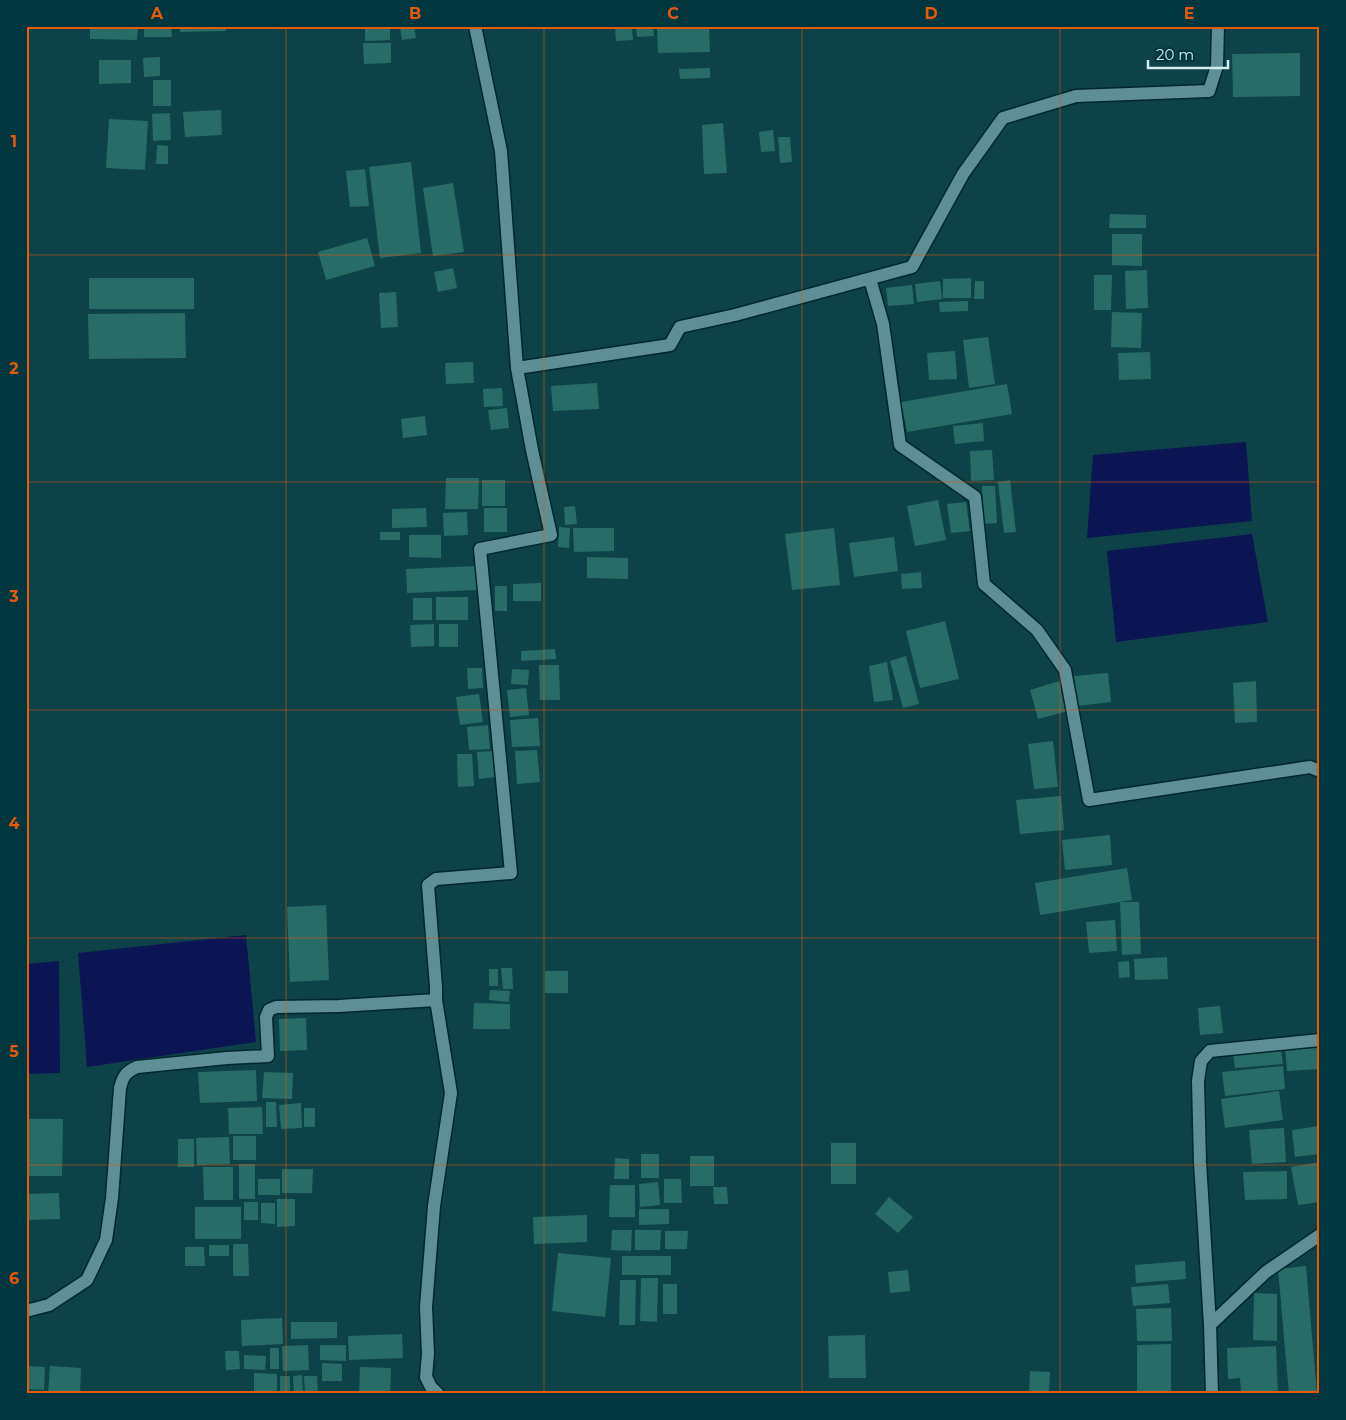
<svg xmlns="http://www.w3.org/2000/svg" width="1346" height="1420" viewBox="0 0 1346 1420" font-family="Montserrat,sans-serif">
<style>
.water{fill:#0b1553}
.building{fill:#286c67}
.lines{fill:none;stroke-linecap:round;stroke-linejoin:round}
.street-casing{stroke:#00272c;stroke-width:15}
.street{stroke:#5e8e96;stroke-width:12}
.grid{fill:none;stroke:#e8590c;stroke-width:1;stroke-opacity:0.55}
.neatline{fill:none;stroke:#e8590c;stroke-width:2}
.grid-label{font-size:16px;text-anchor:middle;font-weight:bold;fill:#e8590c}
</style>
<rect width="100%" height="100%" fill="#0e4249"/>
<!-- water -->
<path class="water" d="M1246 442 1252 521 1087 538 1093 455Z
M1252 534 1268 622 1116 642 1107 551Z
M246 935 256 1042 87 1067 78 953Z
M59 961 60 1073 26 1074V964Z"/>
<!-- building -->
<path class="building" d="M90 26H138L137 40 90 39Z
M144 26H171L172 37H144Z
M180 26H226V31L180 32Z
M365 26H390V40L365 41Z
M400 26H414L416 38 402 40Z
M615 26H632L633 40 616 41Z
M636 26H653L654 36 637 37Z
M657 26H709L710 52 658 53Z
M363 43H391V63L364 64Z
M1300 53V96L1233 97 1232 54Z
M160 57V76L144 77 143 58Z
M99 60H131V83L99 84Z
M710 68V78L680 79 679 69Z
M153 80H171V106H153Z
M221 110 222 135 185 137 183 112Z
M170 113 171 140 153 141 152 114Z
M109 119 148 121 145 170 106 168Z
M723 123 727 173 704 174 702 125Z
M773 130 775 151 761 152 759 132Z
M778 137H790L792 162 780 163Z
M157 145 168 146V164H156Z
M411 162 421 253 380 258 369 167Z
M365 169 369 206 350 207 346 171Z
M453 183 464 252 433 256 423 188Z
M1110 214 1146 215V228H1109Z
M1112 234H1142V266L1112 265Z
M367 238 375 266 326 280 318 252Z
M453 268 457 288 438 292 434 272Z
M1147 270 1148 308 1126 309 1125 271Z
M1094 275H1112L1111 310H1094Z
M89 278H194V309H89Z
M971 278V298H943V279Z
M940 281 942 299 917 302 915 284Z
M975 281H984V299H974Z
M912 285 914 304 888 306 886 288Z
M396 292 398 327 381 328 379 293Z
M968 301V311L940 312 939 302Z
M1112 312 1142 313 1141 348 1111 347Z
M185 313 186 358 89 359 88 314Z
M988 337 995 384 969 388 963 340Z
M955 351 957 379 929 380 927 353Z
M1150 352 1151 379 1119 380 1118 353Z
M473 362 474 383 446 384 445 363Z
M597 383 599 409 553 411 551 386Z
M1007 384 1012 414 907 432 901 402Z
M502 388 503 406 484 407 483 389Z
M507 408 509 428 491 430 488 410Z
M425 416 427 435 403 438 401 419Z
M983 423 984 441 955 444 953 426Z
M992 450 994 480 971 481 970 451Z
M446 478H479L478 509H445Z
M482 480H505V506H482Z
M1010 480 1016 532 1004 533 998 482Z
M982 486H995L997 523 984 524Z
M938 500 946 540 915 546 907 506Z
M966 502 970 531 951 533 947 504Z
M575 506 577 524 565 525 564 507Z
M426 508 427 527 392 528V509Z
M484 508H507V532H484Z
M467 512 468 535 444 536 443 513Z
M559 527 570 528 569 548 558 547Z
M573 528H614V551L574 552Z
M834 528 840 585 792 590 785 534Z
M380 532H400V540H380Z
M409 535H441V558L409 557Z
M894 537 898 571 854 577 849 543Z
M587 557 628 558V579L587 578Z
M477 566 478 590 407 593 406 569Z
M921 572 922 588 902 589 901 574Z
M541 583V601H513V584Z
M495 586H507V611H495Z
M436 597H468V620H436Z
M413 598H432V620H413Z
M945 621 959 679 920 688 906 631Z
M434 624V646L411 647 410 625Z
M439 624H458V647H439Z
M555 649 556 659 521 661V651Z
M906 656 919 704 903 708 890 661Z
M887 662 893 700 874 702 869 666Z
M539 665H559L560 700H540Z
M467 668H482L483 688 468 689Z
M512 669 529 670 528 685 511 684Z
M1108 673 1111 702 1078 706 1074 676Z
M1059 681 1068 711 1038 719 1030 690Z
M1256 681 1257 722 1235 723 1233 683Z
M526 688 529 715 510 717 507 690Z
M479 694 483 722 460 725 456 697Z
M538 718 540 746 512 747 510 720Z
M488 725 490 749 469 750 467 727Z
M1053 741 1058 787 1034 789 1028 744Z
M537 750 540 782 517 784 515 751Z
M493 751 495 777 479 779 477 752Z
M457 754H472L474 786 458 787Z
M1061 796 1064 830 1020 834 1016 800Z
M1110 835 1112 865 1065 870 1062 840Z
M1127 868 1132 900 1040 915 1035 883Z
M1120 902H1139L1141 954 1122 955Z
M326 905 329 980 290 982 287 907Z
M1115 920 1117 951 1089 953 1086 922Z
M1167 957 1168 979 1135 980 1134 959Z
M1129 961 1130 977 1119 978 1118 962Z
M501 968H512L513 989H503Z
M489 969H498V986H489Z
M545 971H568V993H545Z
M490 990 510 991 509 1002 489 1000Z
M474 1003 510 1004V1029H473Z
M1220 1006 1223 1033 1200 1035 1198 1008Z
M306 1018 307 1050 280 1051 279 1019Z
M1320 1044V1069L1287 1071 1285 1047Z
M1281 1049 1283 1064 1235 1068 1233 1053Z
M1283 1066 1285 1089 1225 1096 1222 1072Z
M256 1070 257 1101 200 1103 198 1072Z
M264 1072 293 1073 292 1099 262 1098Z
M1279 1091 1283 1120 1225 1128 1221 1099Z
M266 1102H276L277 1127H266Z
M301 1103 302 1128 281 1129 279 1105Z
M262 1107 263 1134H229L228 1108Z
M304 1108H315V1127H304Z
M26 1119H63L62 1176H26Z
M1319 1126 1320 1154 1295 1157 1292 1130Z
M1284 1128 1286 1162 1252 1164 1249 1130Z
M233 1136H256V1160H233Z
M229 1137 230 1164 197 1165 196 1138Z
M178 1139H194V1167H178Z
M831 1143H856V1184H831Z
M641 1154H659V1178H641Z
M690 1156H714V1186H690Z
M615 1158 629 1159V1179H614Z
M1320 1162V1202L1298 1205 1291 1167Z
M239 1164H255V1199H239Z
M203 1167H233V1200H204Z
M282 1169H313L312 1193H282Z
M1287 1171V1199L1245 1200 1243 1172Z
M258 1179H280V1195H258Z
M664 1179H681L682 1203H664Z
M658 1182 660 1205 640 1207 639 1184Z
M610 1185H635V1217H609Z
M713 1187H727L728 1204H714Z
M59 1193 60 1219 26 1220V1194Z
M889 1197 913 1217 898 1233 875 1214Z
M277 1199H295V1226L277 1227Z
M244 1202H258V1220H244Z
M261 1203H275V1224L261 1223Z
M195 1207H241V1239H195Z
M639 1209H669V1224L639 1225Z
M587 1215V1242L534 1244 533 1217Z
M612 1230H632L631 1251 611 1250Z
M635 1230H661L660 1250H635Z
M665 1231H688L687 1249H665Z
M233 1244H248L249 1276H233Z
M209 1245H229V1256H209Z
M185 1247H204L205 1266H185Z
M558 1253 611 1258 605 1317 552 1311Z
M622 1256H671V1275H622Z
M1185 1261 1186 1279 1136 1283 1135 1265Z
M1306 1266 1317 1394H1289L1278 1269Z
M908 1270 910 1291 890 1293 888 1272Z
M641 1278H658L657 1322 640 1321Z
M620 1280H636L635 1325H619Z
M663 1284H677V1314H663Z
M1168 1284 1170 1303 1133 1306 1131 1287Z
M1254 1293 1277 1294V1341L1253 1340Z
M1171 1308 1172 1341H1137L1136 1309Z
M282 1318 283 1344 242 1346 241 1320Z
M291 1322H337V1338L291 1339Z
M402 1334 403 1358 349 1360 348 1336Z
M865 1335 866 1378H829L828 1336Z
M1171 1344V1391H1137V1345Z
M308 1345 309 1370 283 1371 282 1346Z
M320 1345H346V1361L320 1360Z
M1276 1346 1278 1394H1241L1240 1378 1228 1379 1227 1348Z
M270 1348H279V1369H270Z
M225 1351H239L240 1369 226 1370Z
M244 1355 266 1356 265 1370 244 1369Z
M322 1363 342 1364V1381H322Z
M26 1366 45 1367 44 1390 26 1389Z
M50 1366 81 1368 80 1394H48Z
M360 1367 391 1368 390 1394H359Z
M1030 1371 1050 1372 1049 1394H1029Z
M254 1373 277 1374V1394H254Z
M302 1375 303 1394H294L293 1376Z
M280 1376H290V1394H280Z
M304 1376H317L318 1394H305Z"/>
<g class="lines">
<defs>
<path id="street" d="M475 26 501 151 517 368
M870 279 883 324 900 445 975 497 984 584 1037 630 1065 670 1089 800 1310 767 1320 771
M26 1311 49 1305 87 1280 106 1240 112 1198 120 1088C123 1076 126 1072 137 1067L227 1058 268 1056 266 1017 269 1010 276 1007 339 1006 436 1000
M1210 1325 1266 1272 1320 1235
M438 1394 431 1387 426 1377 428 1354 426 1307 434 1206 451 1093 436 1000V987L428 885 436 879 511 873 480 549 551 535 532 450 517 368 670 345 680 327 735 315 912 267 963 174 1003 118 1076 96 1209 91 1217 66 1218 26
M1212 1394 1210 1325 1200 1162 1198 1081 1201 1061 1210 1051 1320 1040"/>
</defs>
<!-- street casing -->
<use href="#street" class="street-casing"/>
<!-- street -->
<use href="#street" class="street"/>
</g>
<!-- grid -->
<path class="grid" d="M286 26V1394M544 26V1394M802 26V1394M1060 26V1394M26 255H1320M26 482H1320M26 710H1320M26 938H1320M26 1165H1320"/>
<!-- border -->
<rect width="1346" height="1420" fill="none" stroke="#00373e" stroke-width="55"/>
<!-- scale -->
<path d="M1148 60v8h80v-8" fill="none" stroke="#d3ecf0" stroke-width="2.5"/>
<text x="1156" y="60" font-size="15" fill="#d3ecf0" stroke="#00373e" stroke-width="4" paint-order="stroke">20 m</text>
<rect x="28" y="28" width="1290" height="1364" class="neatline"/>
<g class="grid-label">
<text x="157" y="19">A</text>
<text x="415" y="19">B</text>
<text x="673" y="19">C</text>
<text x="931" y="19">D</text>
<text x="1189" y="19">E</text>
<text x="14" y="147">1</text>
<text x="14" y="374">2</text>
<text x="14" y="602">3</text>
<text x="14" y="829">4</text>
<text x="14" y="1057">5</text>
<text x="14" y="1284">6</text>
</g>
</svg>
